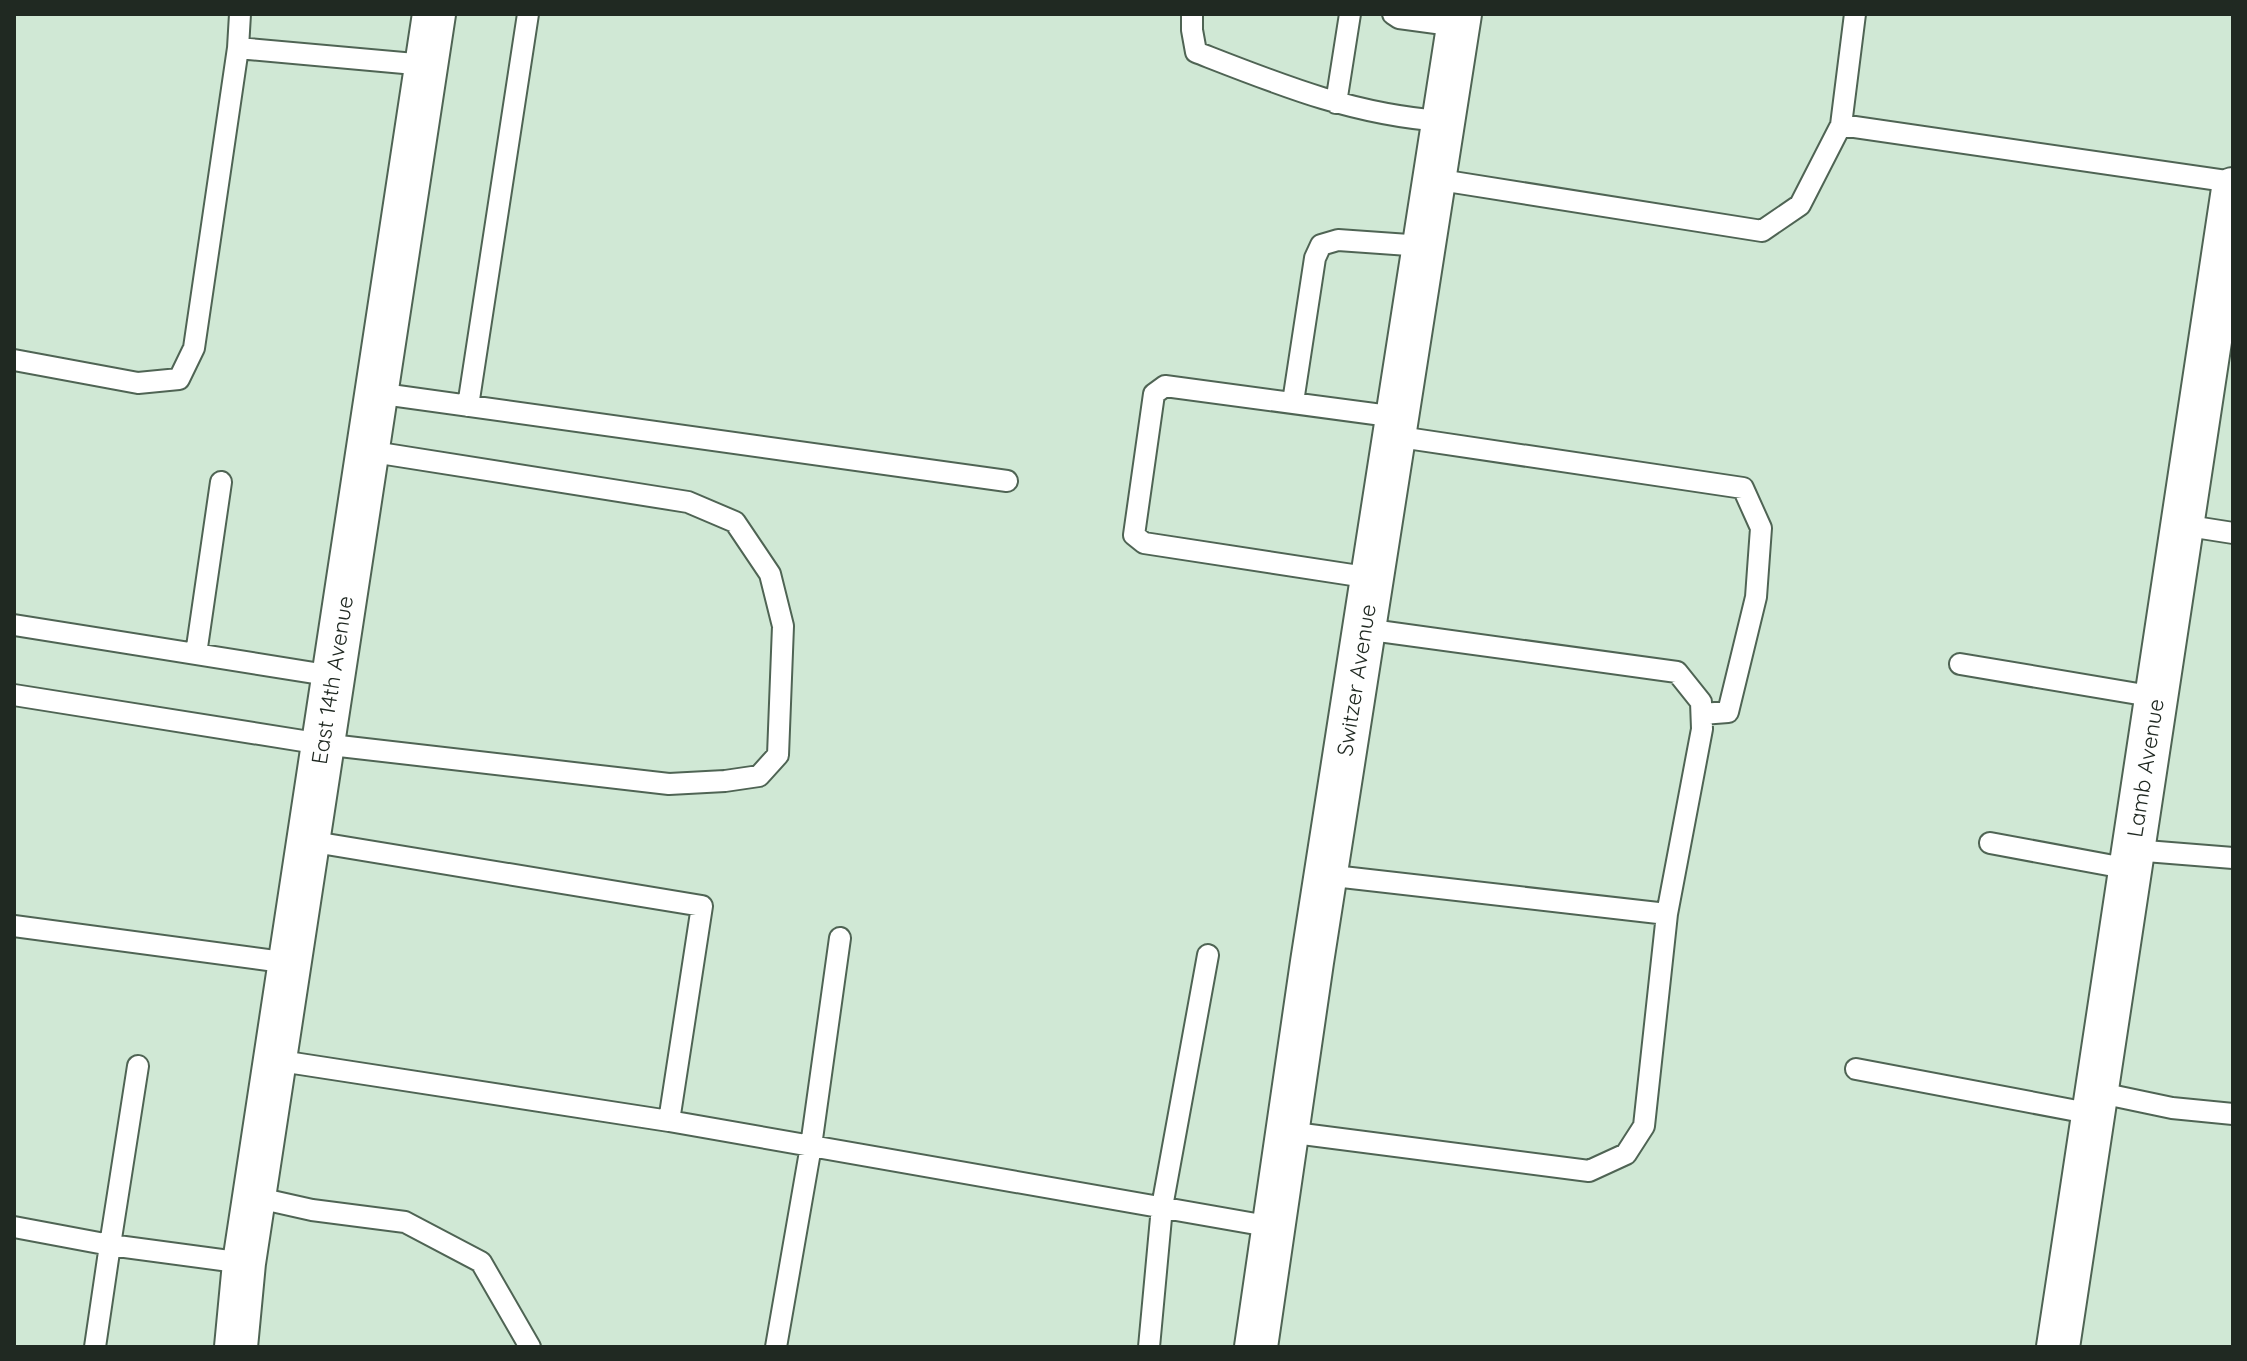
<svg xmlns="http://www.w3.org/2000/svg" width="2247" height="1361" viewBox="0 0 2247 1361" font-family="Quicksand,sans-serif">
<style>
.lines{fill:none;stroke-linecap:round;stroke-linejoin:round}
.lane-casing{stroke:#4f6454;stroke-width:24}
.street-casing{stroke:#4f6454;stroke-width:46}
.lane{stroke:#fff;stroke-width:20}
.street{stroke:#fff;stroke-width:42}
.labels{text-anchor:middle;stroke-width:6;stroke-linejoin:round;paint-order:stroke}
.street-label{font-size:22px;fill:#202922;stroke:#fff}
</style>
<rect width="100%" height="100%" fill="#d0e8d5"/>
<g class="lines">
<defs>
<path id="lane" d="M1192 14V30L1196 52C1278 84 1353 115 1443 121
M1393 14 1399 18 1458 26
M238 48 240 14
M1336 103 1350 14
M1841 125 2233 182
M1434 179 1762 231 1800 205 1841 125 1855 14
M14 360 138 383 179 379 194 348 238 48 426 65
M376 393 1007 481
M1293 402 1315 258 1321 245 1338 240 1423 246
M468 406 528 14
M1393 436 1743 488 1761 528 1756 597 1728 712 1702 714
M2182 525 2233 533
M1372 578 1144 543 1134 535 1154 394 1165 386 1397 417
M14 625 333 676
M1364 629 1677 672 1701 702 1702 729 1667 914
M196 654 221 482
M1960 664 2156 697
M14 695 322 744 669 784 725 781 759 776 778 755 783 626 770 574 735 522 688 502 367 451
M1990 843 2130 869
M2133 850 2233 858
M14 926 290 963
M274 1060 669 1121 702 906 308 841
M1856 1069 2093 1114
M2096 1092 2172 1108 2233 1114
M669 1121 1273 1227
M1287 1132 1589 1171 1626 1154 1644 1126 1667 914 1325 875
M254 1197 312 1210 405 1222 481 1262 530 1347
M14 1227 110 1245 138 1066
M95 1347 110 1245 244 1263
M776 1347 811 1146 840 938
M1149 1347 1162 1207 1208 955"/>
<path id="street" d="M236 1347 244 1263 434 14
M1256 1347 1312 962 1460 14
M2058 1347 2233 189"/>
</defs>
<!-- lane casing -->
<use href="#lane" class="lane-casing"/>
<!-- street casing -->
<use href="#street" class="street-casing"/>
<!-- lane -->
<use href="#lane" class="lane"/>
<!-- street -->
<use href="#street" class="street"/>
</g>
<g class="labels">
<!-- street labels -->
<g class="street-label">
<text transform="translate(332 680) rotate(-81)" y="8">East 14th Avenue</text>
<text transform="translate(1356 680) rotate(-81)" y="8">Switzer Avenue</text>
<text transform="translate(2145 768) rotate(-81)" y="8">Lamb Avenue</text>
</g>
</g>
<!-- border -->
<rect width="2247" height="1361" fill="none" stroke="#202922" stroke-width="32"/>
</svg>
